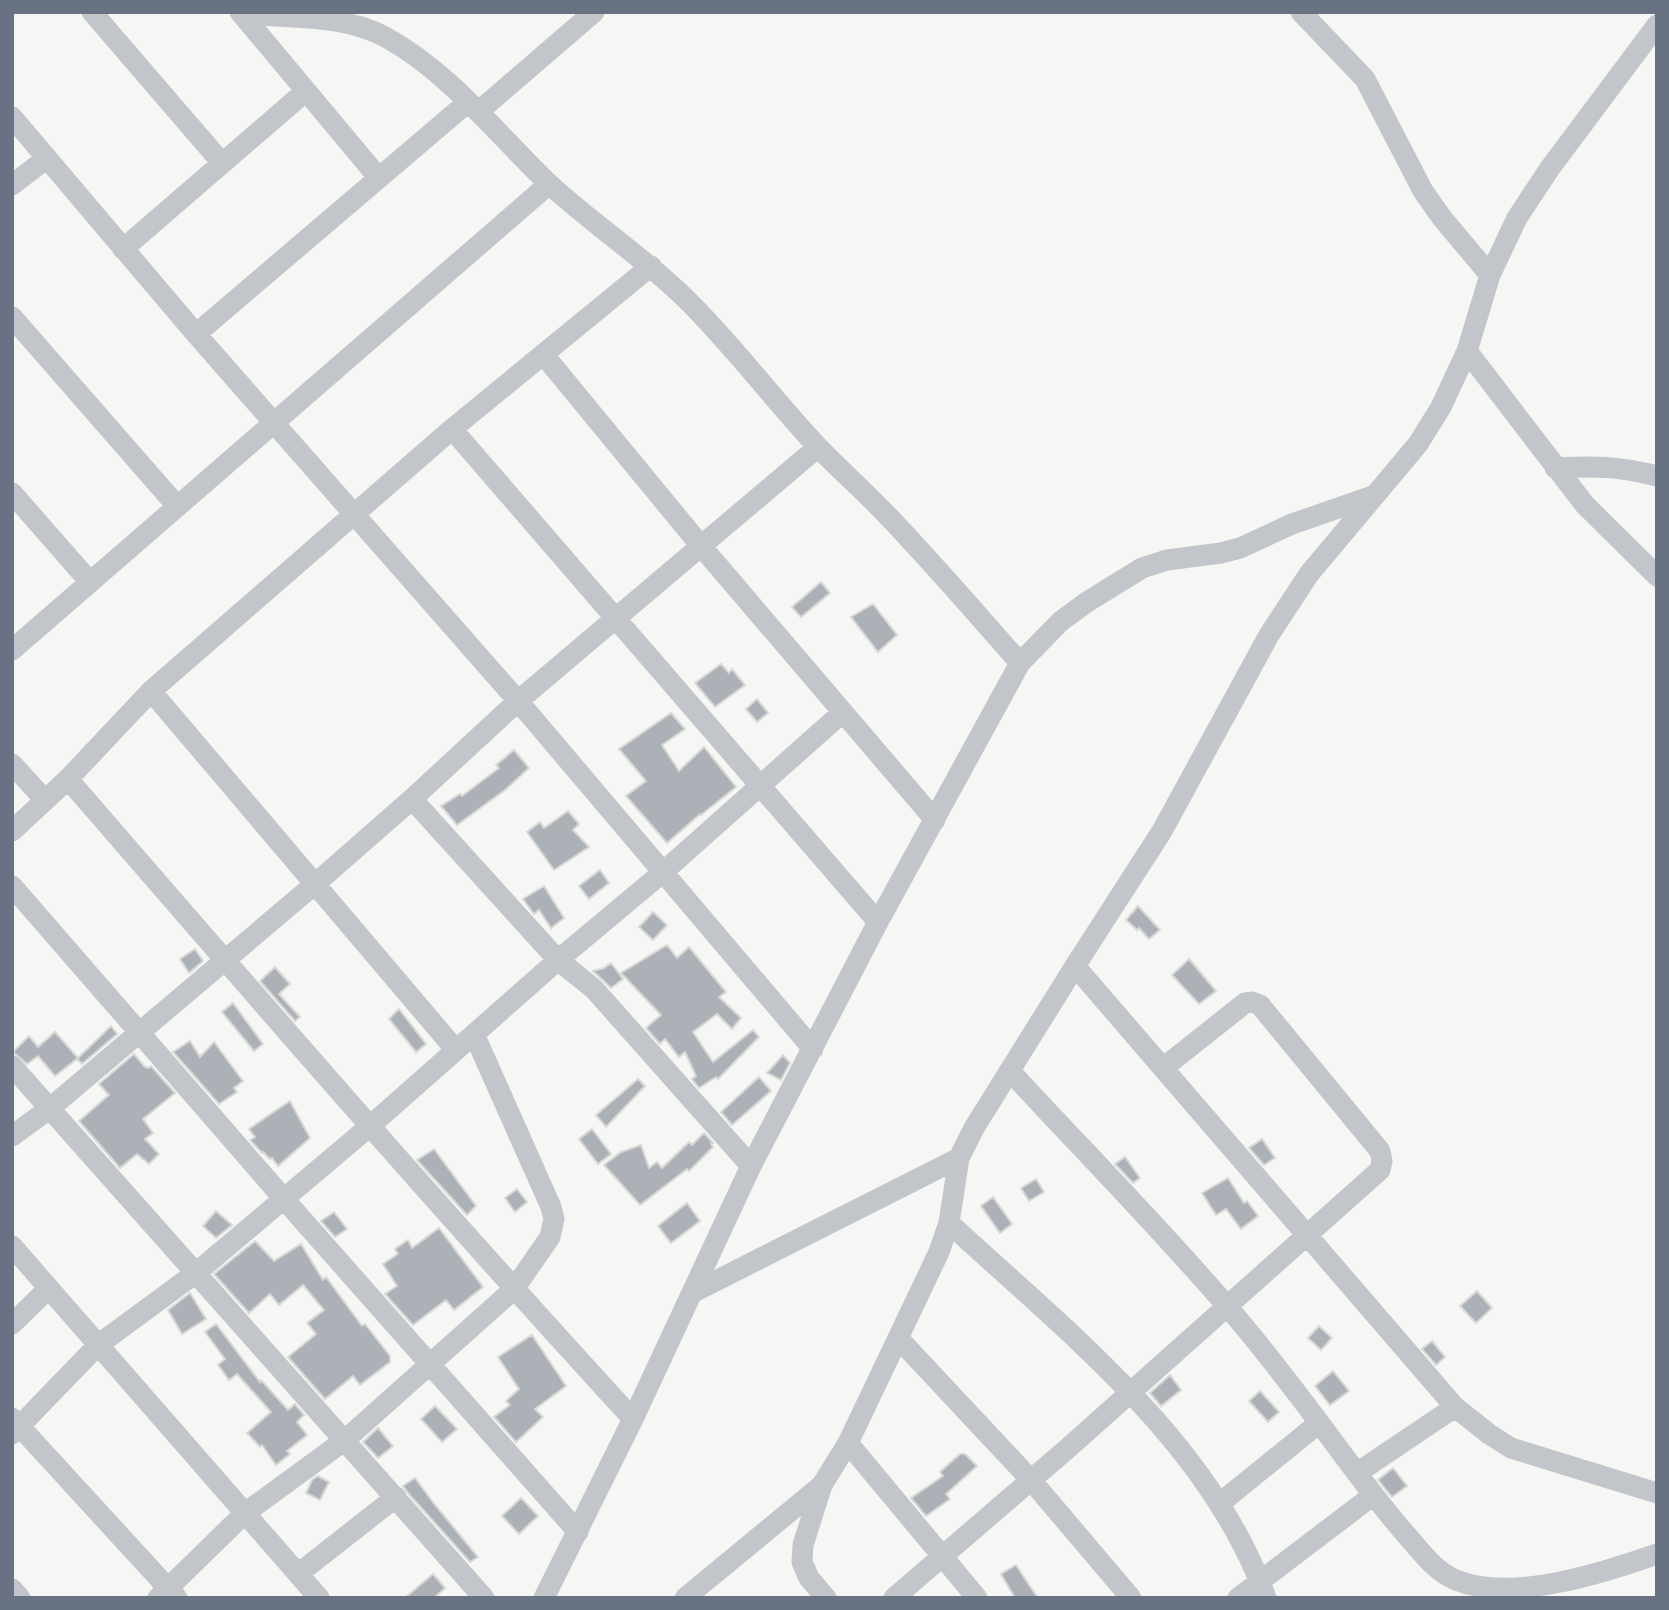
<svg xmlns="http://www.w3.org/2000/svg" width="1669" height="1610" viewBox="0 0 1669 1610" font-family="Ubuntu,sans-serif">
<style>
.building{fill:#acb1b7;stroke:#d8d8d6;stroke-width:2}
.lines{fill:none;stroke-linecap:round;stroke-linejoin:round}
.minor{stroke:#c2c5c9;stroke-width:21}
</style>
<rect width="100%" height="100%" fill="#f6f6f4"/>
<!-- building -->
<path class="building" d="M821 582 830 593 801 617 792 607Z
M873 604 897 635 878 652 851 617Z
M721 664 729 673 732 669 745 685 715 707 695 683Z
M757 699 768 713 757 722 746 709Z
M671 713 685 729 662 745 679 771 704 747 736 787 701 815 700 814 667 843 626 796 646 781 619 749Z
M514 750 529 768 505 790 457 825 441 806 460 794 462 796 499 768 496 765Z
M568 811 579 824 573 830 589 847 554 870 527 832 540 822 544 828Z
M600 870 609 883 589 899 579 886Z
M544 886 564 918 551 928 539 910 534 914 523 899Z
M1138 906 1160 930 1149 939 1139 928 1137 930 1126 920Z
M653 912 667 925 653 940 639 927Z
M667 945 677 958 689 947 726 992 719 997 741 1018 732 1029 717 1014 693 1032 713 1062 753 1030 759 1037 718 1079 716 1077 699 1088 692 1079 696 1076 685 1052 679 1057 665 1039 660 1044 646 1028 661 1015 621 973Z
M195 949 203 961 189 973 180 959Z
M1189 959 1216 991 1199 1004 1172 975Z
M611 963 623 979 611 988 593 971 604 968Z
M275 967 290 984 279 994 300 1017 295 1021 260 981Z
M233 1003 263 1044 254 1051 222 1012Z
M399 1009 426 1044 416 1052 389 1019Z
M111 1026 117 1034 82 1064 77 1059Z
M55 1032 78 1058 55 1076 38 1056 27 1064 13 1052 29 1036 38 1047Z
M190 1041 200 1057 214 1042 243 1081 234 1088 237 1092 219 1104 173 1052Z
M134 1054 144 1066 148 1068 151 1066 175 1093 143 1119 153 1133 145 1139 159 1154 149 1164 137 1154 120 1168 79 1121 109 1095 99 1084Z
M783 1055 790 1063 781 1080 767 1073Z
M759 1077 771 1091 732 1125 721 1112Z
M638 1079 645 1086 606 1127 596 1115Z
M290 1101 310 1138 278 1166 272 1158 270 1159 263 1152 262 1153 250 1140 255 1137 249 1129Z
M592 1129 611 1154 598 1164 579 1139Z
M704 1133 713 1143 711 1144 713 1147 689 1171 687 1169 640 1205 604 1165 621 1152 641 1145 649 1168 657 1162 662 1168 689 1142 692 1145Z
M1262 1139 1275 1158 1264 1165 1249 1148Z
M434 1149 476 1206 467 1215 417 1160Z
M1125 1157 1140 1178 1133 1183 1115 1164Z
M1228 1178 1244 1203 1247 1201 1258 1216 1241 1229 1226 1209 1216 1215 1202 1193Z
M1036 1179 1044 1192 1029 1201 1021 1188Z
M517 1189 527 1202 515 1212 505 1198Z
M993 1197 1012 1224 1000 1233 981 1206Z
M687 1203 700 1221 671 1243 658 1226Z
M216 1211 232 1225 216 1238 203 1226Z
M334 1212 347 1229 335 1237 321 1221Z
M439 1228 483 1287 454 1310 446 1300 413 1325 385 1294 397 1286 383 1264 398 1254 395 1249 408 1240 412 1248Z
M255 1241 274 1261 301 1244 323 1280 326 1277 362 1326 365 1324 390 1356V1362L360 1385 353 1376 325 1399 288 1357 316 1334 307 1323 324 1310 303 1285 279 1305 270 1294 249 1313 214 1274Z
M1477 1291 1492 1308 1476 1323 1460 1306Z
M190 1293 206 1319 182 1334 168 1310Z
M216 1324 260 1382 261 1380 288 1410 295 1404 304 1415 297 1422 307 1435 287 1451 290 1454 276 1465 262 1445 260 1447 247 1433 271 1412 237 1374 229 1380 218 1365 225 1359 205 1332Z
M1319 1326 1332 1338 1321 1350 1308 1338Z
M532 1335 566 1386 535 1409 543 1417 516 1442 494 1417 510 1405 506 1401 519 1389 498 1357Z
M1432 1341 1445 1357 1436 1365 1422 1349Z
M1333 1371 1349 1391 1330 1405 1315 1386Z
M1170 1375 1181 1390 1161 1406 1150 1393Z
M1260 1391 1279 1412 1268 1422 1249 1401Z
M435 1406 457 1429 442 1442 421 1419Z
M378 1428 393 1446 378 1458 363 1442Z
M960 1454H965L977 1466 946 1494 950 1499 926 1516 911 1498 943 1476 940 1472Z
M1393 1468 1407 1486 1392 1497 1378 1480Z
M318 1476 329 1482 320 1500 306 1493 312 1480Z
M415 1478 435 1505 478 1557 470 1562 408 1493 403 1486Z
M521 1498 538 1516 519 1534 502 1516Z
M1016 1565 1029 1585 1038 1598H1015L1001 1574Z
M433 1574 445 1588 434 1598H405Z"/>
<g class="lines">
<!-- minor -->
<path class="minor" d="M92 12 222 163
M240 12 378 177
M1301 12 1365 79 1423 191 1442 218 1490 275
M242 14C289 18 345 14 387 38 449 72 497 134 547 182 591 223 642 256 685 298 733 345 772 398 818 447 840 470 864 491 886 514 932 562 976 613 1020 663
M478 112 594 12
M12 117 196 334 518 701 813 1049
M12 185 47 158
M123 249 306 91
M12 317 177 506
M196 334 468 102
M1467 351 1585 505 1657 576
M543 354 701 546 935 820
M452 429 878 922
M1555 468C1595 466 1618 466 1657 476
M12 493 90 582
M12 650 549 184
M151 691 455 1049
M12 764 45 800
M68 779C254 994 440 1209 633 1419
M412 799 558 960 594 989 751 1166
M12 831 68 779 151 691 452 429 651 266
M12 886 284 1199 578 1532
M1075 966 1455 1407 1489 1434 1511 1448 1657 1493
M12 1066 484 1598
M1010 1071C1082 1149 1157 1225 1226 1305 1259 1343 1291 1385 1321 1425 1350 1464 1377 1502 1409 1538 1422 1553 1437 1573 1456 1580 1511 1603 1603 1573 1657 1554
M12 1136 49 1109 315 884 412 799 518 701 818 447
M949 1223C1066 1331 1211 1443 1266 1598
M12 1246 319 1598
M692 1293 959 1158
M12 1324 49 1288
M899 1339 1031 1480 1131 1598
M12 1418 177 1598
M12 1434 98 1345 197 1272 370 1126 558 960 662 873 843 712
M848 1443 977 1598
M1357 1473 1455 1407
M1219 1504 1319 1423
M298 1574 396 1497
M12 1589 20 1598
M158 1598 245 1513 345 1440 514 1289 550 1237 554 1219 551 1207 474 1034
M544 1598 633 1419 751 1166 878 922 1020 663 1061 621 1087 602 1142 568 1167 560 1221 553 1240 548 1292 524 1373 496
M685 1598 822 1485
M826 1598 809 1578 802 1562 803 1545 822 1485 848 1443 939 1252 949 1223 959 1158 974 1128 1075 966 1162 831 1269 635 1309 574 1418 444 1441 407 1467 351 1490 275 1517 218 1550 168 1657 25
M894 1598 1067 1449 1380 1170 1382 1161 1380 1151 1260 1005 1252 1002 1245 1003 1163 1068
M1238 1598 1372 1496"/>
</g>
<!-- border -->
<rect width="1669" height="1610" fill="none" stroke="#687282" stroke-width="28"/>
</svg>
